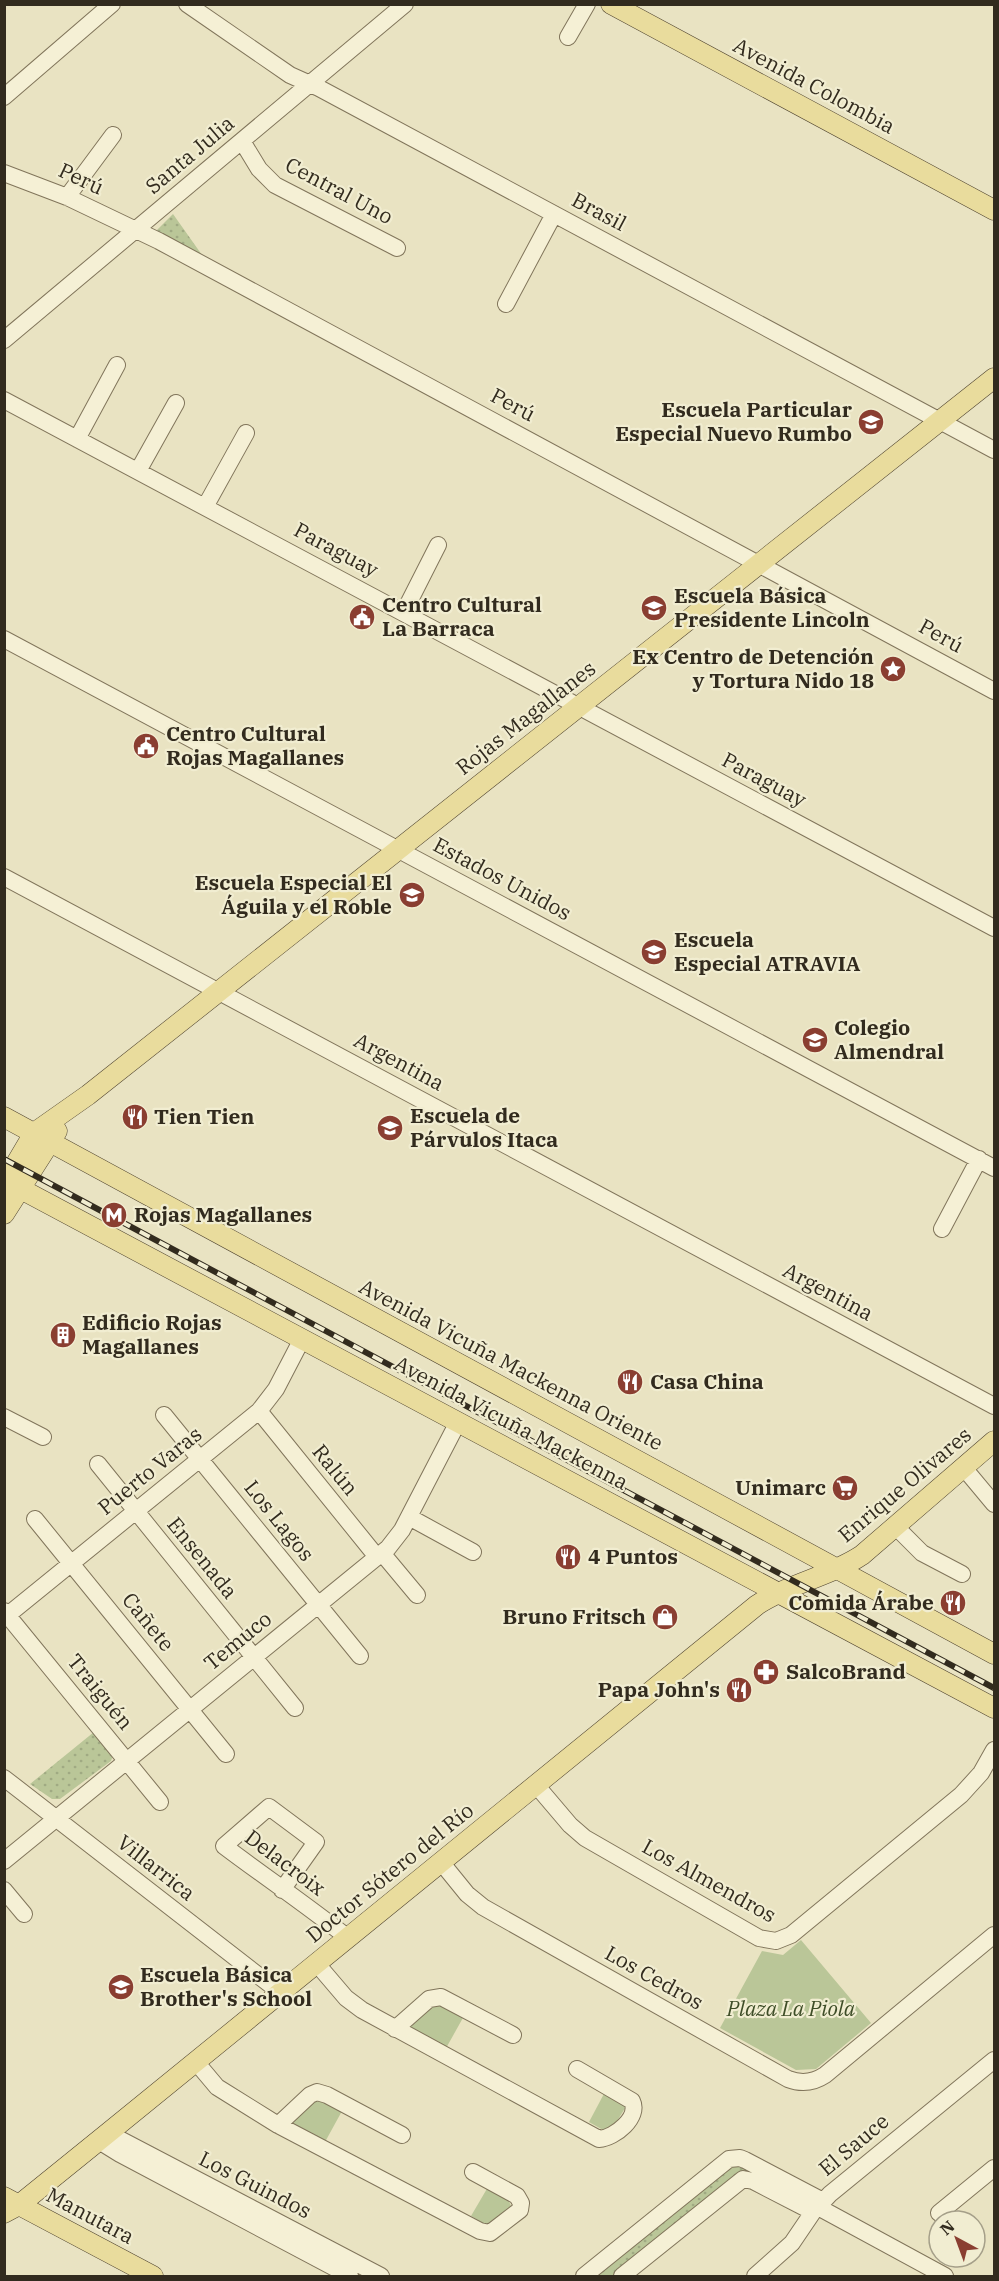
<svg xmlns="http://www.w3.org/2000/svg" width="999" height="2281" viewBox="0 0 999 2281" font-family="'IBM Plex Serif',serif">
<style>
.grass{fill:url(#grass-dots)}
.park{fill:#bac698}
.lines{fill:none;stroke-linecap:round;stroke-linejoin:round}
.minor-casing{stroke:#81755b;stroke-width:18}
.major-casing{stroke:#4f432f;stroke-width:21}
.minor{stroke:#f5f0d5;stroke-width:16}
.major{stroke:#e9dc9d;stroke-width:20}
.rail-casing{stroke:#322b1e;stroke-width:6}
.rail{stroke:#f1edd1;stroke-width:4;stroke-dasharray:11;stroke-linecap:butt}
.labels{text-anchor:middle;stroke-width:4.5;stroke-linejoin:round;paint-order:stroke}
.street-label{font-size:21px;fill:#322b1e;stroke:#f1edd1}
.poi-label{font-size:21px;font-weight:bold;fill:#322b1e;stroke:#f1edd1;text-anchor:start}
.park-label{font-size:21px;font-style:italic;fill:#3e4d27;stroke:#f1edd1}
</style>
<defs>
<pattern id="grass-dots" width="8" height="8" patternUnits="userSpaceOnUse" patternTransform="scale(1.5)"><rect width="8" height="8" fill="#bac698"/><path d="M2 2h.1M6 6h.1" fill="none" stroke="#a0aa83" stroke-width="1.8" stroke-linecap="round"/></pattern>
</defs>
<rect width="100%" height="100%" fill="#e9e3c2"/>
<!-- grass -->
<path class="grass" d="M173 214 202 255 156 231Z
M94 1732 113 1755 111 1761 60 1799H52L30 1784Z
M727 2161 813 2199 750 2179 621 2276H585Z"/>
<!-- park -->
<path class="park" d="M801 1940 871 2023 816 2069 796 2070 720 2028 762 1951 783 1955Z
M438 2002 464 2016 445 2050 408 2030V2024Z
M606 2090 627 2105 612 2129 603 2130 589 2122Z
M321 2100 342 2111 325 2142 292 2124 293 2118 314 2101Z
M488 2187 508 2199 511 2206 498 2223 488 2226 471 2216Z"/>
<g class="lines">
<defs>
<path id="minor" d="M187 4 290 75 319 88 994 450
M568 37 587 4
M4 97 112 4
M242 141 259 169 275 185 397 248
M4 173 67 197 159 241 994 691
M67 197 113 135
M506 304 554 214
M4 340 405 4
M4 400 994 928
M77 439 117 365
M138 471 176 403
M205 507 246 433
M404 612 438 545
M4 639 994 1168
M4 877 994 1406
M942 1229 979 1159
M259 1411 377 1557
M164 1415 360 1656
M4 1417 43 1437
M98 1464 295 1708
M964 1468 994 1504
M409 1517 473 1552
M35 1519 226 1754
M896 1527 922 1553 962 1574
M382 1553 417 1595
M4 1611 160 1802
M4 1618 259 1411 276 1389 302 1339
M4 1778 281 1993
M536 1785 570 1825 585 1838 759 1938 776 1941 791 1935 961 1795 981 1773 994 1750
M4 1861 388 1548 402 1530 458 1422
M441 1862 467 1894 483 1907 788 2079C801 2084 813 2083 825 2075L994 1935
M4 1890 24 1914
M282 1890 316 1842 269 1807 224 1846C265 1877 308 1906 348 1938
M317 1964 346 1998 362 2010 599 2139C615 2138 640 2117 632 2101L577 2069
M395 2029 429 1999 441 1997 513 2035
M196 2062 217 2087 278 2125 480 2231 490 2233 520 2210 521 2203 517 2196 473 2172
M278 2125 310 2095 317 2092 327 2095 402 2135
M108 2133 381 2276
M99 2141 120 2154 350 2276
M818 2207 945 2276
M939 2213 994 2168
M584 2276 729 2159 740 2158 745 2160 823 2201
M622 2276 743 2179 753 2181 813 2212
M755 2276 792 2243 813 2212 830 2194 994 2060"/>
<path id="major" d="M611 4 994 210
M4 1117 994 1654
M4 1180 994 1708
M4 1184 34 1133 88 1095 994 378
M4 1214 57 1131
M4 2197 153 2276
M4 2213 19 2205 108 2133 757 1605C790 1583 829 1577 862 1555L994 1441"/>
</defs>
<!-- minor casing -->
<use href="#minor" class="minor-casing"/>
<!-- major casing -->
<use href="#major" class="major-casing"/>
<!-- minor -->
<use href="#minor" class="minor"/>
<!-- major -->
<use href="#major" class="major"/>
<defs>
<path id="rail" d="M4 1159 994 1688"/>
</defs>
<!-- rail casing -->
<use href="#rail" class="rail-casing"/>
<!-- rail -->
<use href="#rail" class="rail"/>
</g>
<!-- icons -->
<defs>
<symbol id="school-disc" viewBox="-11 -11 22 22"><circle r="9.5" fill="#8a3e31" stroke="#f1edd1"/><path d="M0-5L7-2L0 1L-7-2ZM-4 1L0 2.5L4 1V4Q0 6-4 4Z" fill="#fff"/></symbol>
<symbol id="civic-disc" viewBox="-11 -11 22 22"><circle r="9.5" fill="#8a3e31" stroke="#f1edd1"/><path d="M-.6-6.5H3V-4.5H.6V-3L4-1V1h2V6H-6V1h2V-1L-.6-3ZM-1.2 2.5V6h2.4V2.5Z" fill="#fff"/></symbol>
<symbol id="sight-disc" viewBox="-11 -11 22 22"><circle r="9.5" fill="#8a3e31" stroke="#f1edd1"/><path d="M0-6L1.8-2.2L6-1.7L2.9 1.2L3.7 5.4L0 3.3L-3.7 5.4L-2.9 1.2L-6-1.7L-1.8-2.2Z" fill="#fff"/></symbol>
<symbol id="restaurant-disc" viewBox="-11 -11 22 22"><circle r="9.5" fill="#8a3e31" stroke="#f1edd1"/><path d="M-5-6h1v4h1v-4h1v4h1v-4h1v5L-1.5 .5V6h-2V.5L-5-1ZM5-6V6H3V1.5H1.5Q1.5-4 5-6Z" fill="#fff"/></symbol>
<symbol id="metro-disc" viewBox="-11 -11 22 22"><circle r="9.5" fill="#8a3e31" stroke="#f1edd1"/><path d="M-5.5 5V-5H-3L0 0L3-5H5.5V5H3V-.5L0 4L-3-.5V5Z" fill="#fff"/></symbol>
<symbol id="building-disc" viewBox="-11 -11 22 22"><circle r="9.5" fill="#8a3e31" stroke="#f1edd1"/><path d="M-4-6H4V6H1V3H-1V6H-4ZM-2.5-4.3h1.7v1.8h-1.7ZM.8-4.3h1.7v1.8H.8ZM-2.5-1h1.7V.8h-1.7ZM.8-1h1.7V.8H.8Z" fill="#fff"/></symbol>
<symbol id="supermarket-disc" viewBox="-11 -11 22 22"><circle r="9.5" fill="#8a3e31" stroke="#f1edd1"/><path d="M-6-5.5h2.5l.6 2H6L4.5 2H-2.5L-4.4-4H-6ZM-1.5 3.2a1.3 1.3 0 1 0 .1 0ZM3 3.2a1.3 1.3 0 1 0 .1 0Z" fill="#fff"/></symbol>
<symbol id="shop-disc" viewBox="-11 -11 22 22"><circle r="9.5" fill="#8a3e31" stroke="#f1edd1"/><path d="M-5-2.5h2.3a2.7 3.5 0 0 1 5.4 0H5L5.5 6h-11ZM-1.5-2.5h3a1.5 2.3 0 0 0-3 0Z" fill="#fff"/></symbol>
<symbol id="pharmacy-disc" viewBox="-11 -11 22 22"><circle r="9.5" fill="#8a3e31" stroke="#f1edd1"/><path d="M-2-6h4v4h4v4h-4v4h-4v-4h-4v-4h4Z" fill="#fff"/></symbol>
</defs>
<g fill-rule="evenodd">
<use href="#school-disc" x="856" y="407" width="30" height="30"/>
<use href="#school-disc" x="639" y="593" width="30" height="30"/>
<use href="#civic-disc" x="347" y="602" width="30" height="30"/>
<use href="#sight-disc" x="878" y="654" width="30" height="30"/>
<use href="#civic-disc" x="131" y="731" width="30" height="30"/>
<use href="#school-disc" x="397" y="880" width="30" height="30"/>
<use href="#school-disc" x="639" y="937" width="30" height="30"/>
<use href="#school-disc" x="800" y="1025" width="30" height="30"/>
<use href="#restaurant-disc" x="120" y="1102" width="30" height="30"/>
<use href="#school-disc" x="375" y="1113" width="30" height="30"/>
<use href="#metro-disc" x="99" y="1200" width="30" height="30"/>
<use href="#building-disc" x="48" y="1320" width="30" height="30"/>
<use href="#restaurant-disc" x="615" y="1367" width="30" height="30"/>
<use href="#supermarket-disc" x="830" y="1473" width="30" height="30"/>
<use href="#restaurant-disc" x="553" y="1542" width="30" height="30"/>
<use href="#restaurant-disc" x="938" y="1588" width="30" height="30"/>
<use href="#shop-disc" x="650" y="1602" width="30" height="30"/>
<use href="#pharmacy-disc" x="751" y="1657" width="30" height="30"/>
<use href="#restaurant-disc" x="724" y="1675" width="30" height="30"/>
<use href="#school-disc" x="106" y="1972" width="30" height="30"/>
</g>
<g class="labels">
<!-- street labels -->
<g class="street-label">
<text transform="translate(814 86) rotate(28)" y="7">Avenida Colombia</text>
<text transform="translate(190 155) rotate(-40)" y="7">Santa Julia</text>
<text transform="translate(81 179) rotate(25)" y="7">Perú</text>
<text transform="translate(339 191) rotate(28)" y="7">Central Uno</text>
<text transform="translate(599 212) rotate(28)" y="7">Brasil</text>
<text transform="translate(513 405) rotate(28)" y="7">Perú</text>
<text transform="translate(336 550) rotate(28)" y="7">Paraguay</text>
<text transform="translate(941 636) rotate(29)" y="7">Perú</text>
<text transform="translate(526 718) rotate(-38)" y="7">Rojas Magallanes</text>
<text transform="translate(764 780) rotate(28)" y="7">Paraguay</text>
<text transform="translate(502 879) rotate(28)" y="7">Estados Unidos</text>
<text transform="translate(399 1062) rotate(28)" y="7">Argentina</text>
<text transform="translate(828 1292) rotate(28)" y="7">Argentina</text>
<text transform="translate(511 1365) rotate(28)" y="7">Avenida Vicuña Mackenna Oriente</text>
<text transform="translate(511 1423) rotate(28)" y="7">Avenida Vicuña Mackenna</text>
<text transform="translate(335 1470) rotate(51)" y="7">Ralún</text>
<text transform="translate(150 1471) rotate(-39)" y="7">Puerto Varas</text>
<text transform="translate(905 1485) rotate(-40)" y="7">Enrique Olivares</text>
<text transform="translate(279 1521) rotate(51)" y="7">Los Lagos</text>
<text transform="translate(202 1558) rotate(51)" y="7">Ensenada</text>
<text transform="translate(148 1622) rotate(51)" y="7">Cañete</text>
<text transform="translate(238 1641) rotate(-39)" y="7">Temuco</text>
<text transform="translate(100 1692) rotate(51)" y="7">Traiguén</text>
<text transform="translate(285 1863) rotate(37)" y="7">Delacroix</text>
<text transform="translate(156 1868) rotate(38)" y="7">Villarrica</text>
<text transform="translate(390 1873) rotate(-39)" y="7">Doctor Sótero del Río</text>
<text transform="translate(709 1881) rotate(29)" y="7">Los Almendros</text>
<text transform="translate(654 1978) rotate(29)" y="7">Los Cedros</text>
<text transform="translate(854 2145) rotate(-40)" y="7">El Sauce</text>
<text transform="translate(255 2185) rotate(27)" y="7">Los Guindos</text>
<text transform="translate(90 2216) rotate(28)" y="7">Manutara</text>
</g>
<!-- poi labels -->
<g class="poi-label">
<text x="852" y="417" text-anchor="end">Escuela Particular<tspan x="852" dy="24">Especial Nuevo Rumbo</tspan></text>
<text x="674" y="603">Escuela Básica<tspan x="674" dy="24">Presidente Lincoln</tspan></text>
<text x="382" y="612">Centro Cultural<tspan x="382" dy="24">La Barraca</tspan></text>
<text x="874" y="664" text-anchor="end">Ex Centro de Detención<tspan x="874" dy="24">y Tortura Nido 18</tspan></text>
<text x="166" y="741">Centro Cultural<tspan x="166" dy="24">Rojas Magallanes</tspan></text>
<text x="392" y="890" text-anchor="end">Escuela Especial El<tspan x="392" dy="24">Águila y el Roble</tspan></text>
<text x="674" y="947">Escuela<tspan x="674" dy="24">Especial ATRAVIA</tspan></text>
<text x="834" y="1035">Colegio<tspan x="834" dy="24">Almendral</tspan></text>
<text x="410" y="1123">Escuela de<tspan x="410" dy="24">Párvulos Itaca</tspan></text>
<text x="154" y="1124">Tien Tien</text>
<text x="134" y="1222">Rojas Magallanes</text>
<text x="82" y="1330">Edificio Rojas<tspan x="82" dy="24">Magallanes</tspan></text>
<text x="650" y="1389">Casa China</text>
<text x="826" y="1495" text-anchor="end">Unimarc</text>
<text x="588" y="1564">4 Puntos</text>
<text x="934" y="1610" text-anchor="end">Comida Árabe</text>
<text x="646" y="1624" text-anchor="end">Bruno Fritsch</text>
<text x="786" y="1679">SalcoBrand</text>
<text x="720" y="1697" text-anchor="end">Papa John's</text>
<text x="140" y="1982">Escuela Básica<tspan x="140" dy="24">Brother's School</tspan></text>
</g>
<!-- park labels -->
<g class="park-label">
<text x="791" y="2016">Plaza La Piola</text>
</g>
</g>
<!-- border -->
<rect width="999" height="2281" fill="none" stroke="#322b1e" stroke-width="12"/>
<!-- north arrow -->
<g transform="translate(957 2239) rotate(319)"><circle r="28" fill="#f1edd1" stroke="#a59f89" stroke-width="1.5"/>
<path d="M0-4.5L10 22L0 15L-10 22Z" fill="#8a3e31"/>
<text y="-9" font-size="16" font-weight="bold" text-anchor="middle" fill="#322b1e">N</text>
</g>
</svg>
